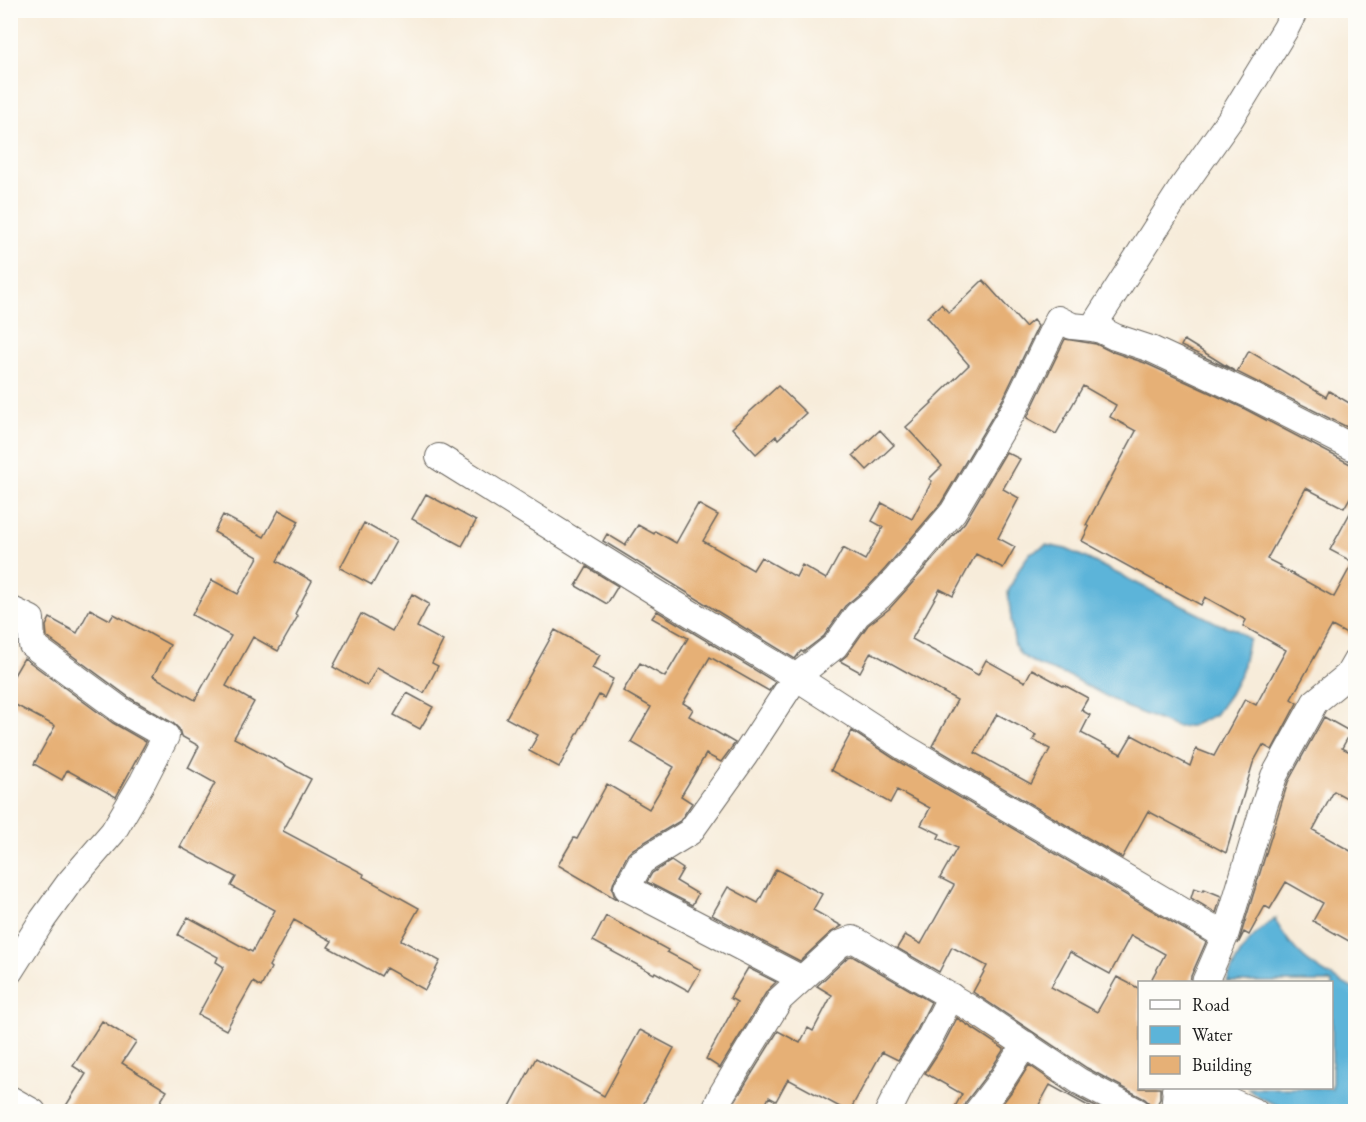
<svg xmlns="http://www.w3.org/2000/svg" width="1366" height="1122" viewBox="0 0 1366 1122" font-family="'EB Garamond',serif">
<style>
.water{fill:#5cb4d9;stroke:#3c687a;stroke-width:1.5}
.building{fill:#e6b076;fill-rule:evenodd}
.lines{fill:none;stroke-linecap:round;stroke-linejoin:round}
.minor-casing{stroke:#69655e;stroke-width:28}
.minor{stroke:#fff;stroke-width:26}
</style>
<rect width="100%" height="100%" fill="#fdfcf7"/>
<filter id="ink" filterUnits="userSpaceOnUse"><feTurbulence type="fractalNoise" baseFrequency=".0167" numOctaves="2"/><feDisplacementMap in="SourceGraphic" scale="12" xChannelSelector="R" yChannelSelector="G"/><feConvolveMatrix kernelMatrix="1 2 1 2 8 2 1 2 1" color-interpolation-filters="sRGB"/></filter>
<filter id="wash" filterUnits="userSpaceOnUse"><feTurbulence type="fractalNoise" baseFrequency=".008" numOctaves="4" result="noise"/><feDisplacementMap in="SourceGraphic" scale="24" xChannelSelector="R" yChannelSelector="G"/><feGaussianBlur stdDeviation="1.35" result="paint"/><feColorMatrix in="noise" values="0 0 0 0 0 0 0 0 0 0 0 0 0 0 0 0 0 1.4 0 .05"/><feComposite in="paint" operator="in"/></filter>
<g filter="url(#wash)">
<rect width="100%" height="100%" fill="#f7ecda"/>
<!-- water -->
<path class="water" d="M1046 545 1066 549 1084 557 1219 624 1235 629 1250 640 1248 642 1241 673 1230 694 1215 715 1191 726 1176 727 1126 707 1071 677 1038 665 1021 655 1015 646 1012 628 1008 592 1020 567 1030 553Z
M1276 918 1275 920C1283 934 1292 947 1303 957 1318 971 1338 980 1355 990L1354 1111H1291L1260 1098 1248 1088H1332V982H1227C1237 953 1251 935 1276 918Z"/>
<g id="blocks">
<!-- building -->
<path class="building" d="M983 280 1025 327 1033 320 1038 326 1003 399 941 503 885 569 869 586 845 606 824 636 803 652 801 651 795 659 603 541 607 534 625 545 638 525 654 534 655 531 676 543 698 504 718 515 703 541 753 570 761 557 796 577 802 565 826 579 843 548 865 560 883 527 872 521 882 503 912 519 932 481 929 479 942 466 906 427 932 403 931 402 969 365 927 317 941 304 949 313Z
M1065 339 1096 344 1110 351 1145 363 1243 408 1356 467V487L1344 508 1306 488 1267 559 1281 566 1280 567 1334 597 1353 562 1330 550 1356 502V639L1332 626 1291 699 1297 703 1272 750 1263 745 1253 763 1226 853 1148 811 1122 858 932 746 957 700 871 652 860 672 840 661 847 655 868 625 889 609 907 589 965 522 1006 452 1020 459 1003 489 1019 498 998 538 1015 547 1003 568 976 554 953 596 940 589 912 639 978 675 986 660 1025 682 1032 669 1063 686 1064 685 1088 698 1081 710 1090 715 1081 733 1121 754 1132 735 1190 766 1196 749 1214 756 1245 699 1256 705 1286 650 1243 626 1246 620 1205 597 1201 605 1166 586V587L1082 541 1089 527 1086 525 1136 431 1110 417 1116 405 1083 386 1056 434 1027 418ZM997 714 1036 735 1033 740 1050 749 1031 784 975 753Z
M1184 340 1236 372 1181 346Z
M1249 351 1326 397 1329 391 1356 407V417L1349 428 1237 372Z
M778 386 806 413 778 439 776 436 756 454 732 428Z
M880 430 894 445 867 470 853 455Z
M426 494 476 521 462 546 412 519Z
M279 510 299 521 277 561 312 581 295 614 298 616 278 651 253 637 226 686 254 702 234 738 311 779 283 831 364 874 363 877 419 908 401 940 440 961 425 990 386 968 381 976 328 947 332 941 294 920 269 966 271 968 261 987 253 982 226 1030 198 1015 224 967 216 962 218 957 178 935 188 917 252 952 275 910 231 886 236 877 180 847 215 783 188 768 199 746 181 736 179 729 173 723 130 698 47 637 46 626 50 618 77 633 90 609 110 620 114 614 170 645 153 676 195 700 231 636 192 615 212 580 238 594 258 557 214 532 223 515 264 537Z
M364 523 396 541 372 585 340 568Z
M587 567 618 586 607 604 576 586Z
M412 594 429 604 417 627 443 641 432 663 438 666 424 693 377 667 367 686 333 667 361 614 392 631Z
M657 611 775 682 769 691 710 657 683 703 693 709 689 716 735 743 721 762 706 754 681 796 692 803 680 821 633 849 628 854 614 881 612 888 614 895 618 900 558 865 574 838 577 839 607 784 649 809 674 767 631 742 651 707 623 691 640 663 665 677 688 638 652 618Z
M555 630 600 655 592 668 613 679 604 698 599 695 559 767 529 751 538 735 506 718Z
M24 658 113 723 146 742 116 797 67 770 62 780 34 764 55 726 10 702V682Z
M407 693 433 707 420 729 394 715Z
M1324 717 1351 732 1342 748 1356 755V803L1334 791 1313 830 1356 854V945L1313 921 1323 903 1286 882 1270 909 1265 906 1249 935 1244 932 1238 944 1288 782Z
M852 731 896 760 1206 942 1191 976 1190 982H1150L1165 954 1131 935 1110 974 1070 952 1051 987 1097 1012 1117 977 1140 989V1088H1160V1099L1153 1112 1150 1104 1145 1099 1087 1068 973 992 987 966 952 947 939 972 897 948 905 935 921 944 954 885 940 878 957 848 938 838 940 834 921 825 930 808 897 790 890 803 831 770Z
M671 861 683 869 676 881 698 894 692 905 647 882 652 873Z
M776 869 822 894 813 910 842 926 830 933 800 961 712 915 728 887 758 903Z
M1194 888 1203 891 1204 889 1221 896 1216 913 1191 898Z
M606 916 668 950 667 952 701 970 689 991 655 972 654 974 593 941Z
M852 956 931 1002 916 1032 898 1060 882 1052 849 1112 788 1079 776 1101 769 1097 762 1112H731L735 1101 778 1031 800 1043 808 1028 813 1031 832 995 817 986 848 957Z
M748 968 776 982 767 991 720 1068 706 1059 737 1002 730 998Z
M957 1018 1004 1049 991 1069 965 1103 962 1112H952L962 1094 925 1073 942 1047Z
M102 1021 136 1042 122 1063 167 1091 154 1112H62L86 1074 73 1066Z
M640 1030 674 1048 639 1112H507L536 1058 604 1096Z
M1029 1065 1071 1094 1105 1112H1099L1050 1085 1035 1112H996L1015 1087Z"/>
</g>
</g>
<g filter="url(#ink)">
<use href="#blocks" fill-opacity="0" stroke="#69655e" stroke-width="1.5"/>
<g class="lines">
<defs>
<path id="minor" d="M1092 328 1183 186 1231 118 1286 28 1295 10
M439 457 665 598 796 677 835 646 857 615 879 597 896 579 953 512 1016 406 1058 319 1072 326 1092 328 1101 330 1115 337 1151 349 1250 395 1356 449
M10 609 31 619 32 645 122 711 166 736 143 781 113 832 69 883 43 919 10 971
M1205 982 1225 936 1264 806 1274 776 1315 702 1348 675 1356 661
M1175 1090 1221 1097 1255 1112
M10 1099 33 1112
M714 1112 722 1094 749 1049 780 999 802 979
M888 1112 908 1072 929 1039 951 996
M977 1112 1003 1078 1025 1044
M1138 1112 1079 1081 975 1011 853 939 840 944 802 979 627 888 641 862 690 832 745 755 796 677 904 747 1225 936
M1174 1112 1176 1088"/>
</defs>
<!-- minor casing -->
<use href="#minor" class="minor-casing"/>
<!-- minor -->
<use href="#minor" class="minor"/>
</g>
</g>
<!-- margin -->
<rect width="1366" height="1122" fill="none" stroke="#fdfcf7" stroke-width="36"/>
<!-- legend -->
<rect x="1138" y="981" width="195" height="108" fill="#fdfcf7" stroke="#a3a29f" stroke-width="1.5"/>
<rect x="1150" y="1000" width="30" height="9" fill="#ffffff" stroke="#a3a29f" stroke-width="1.5"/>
<text x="1192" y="1011" font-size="18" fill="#1c1c1c">Road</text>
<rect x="1150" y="1026" width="30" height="18" fill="#5cb4d9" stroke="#a3a29f" stroke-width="1.5"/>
<text x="1192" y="1041" font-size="18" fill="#1c1c1c">Water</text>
<rect x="1150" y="1056" width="30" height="18" fill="#e6b076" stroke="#a3a29f" stroke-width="1.5"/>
<text x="1192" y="1071" font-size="18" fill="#1c1c1c">Building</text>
</svg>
